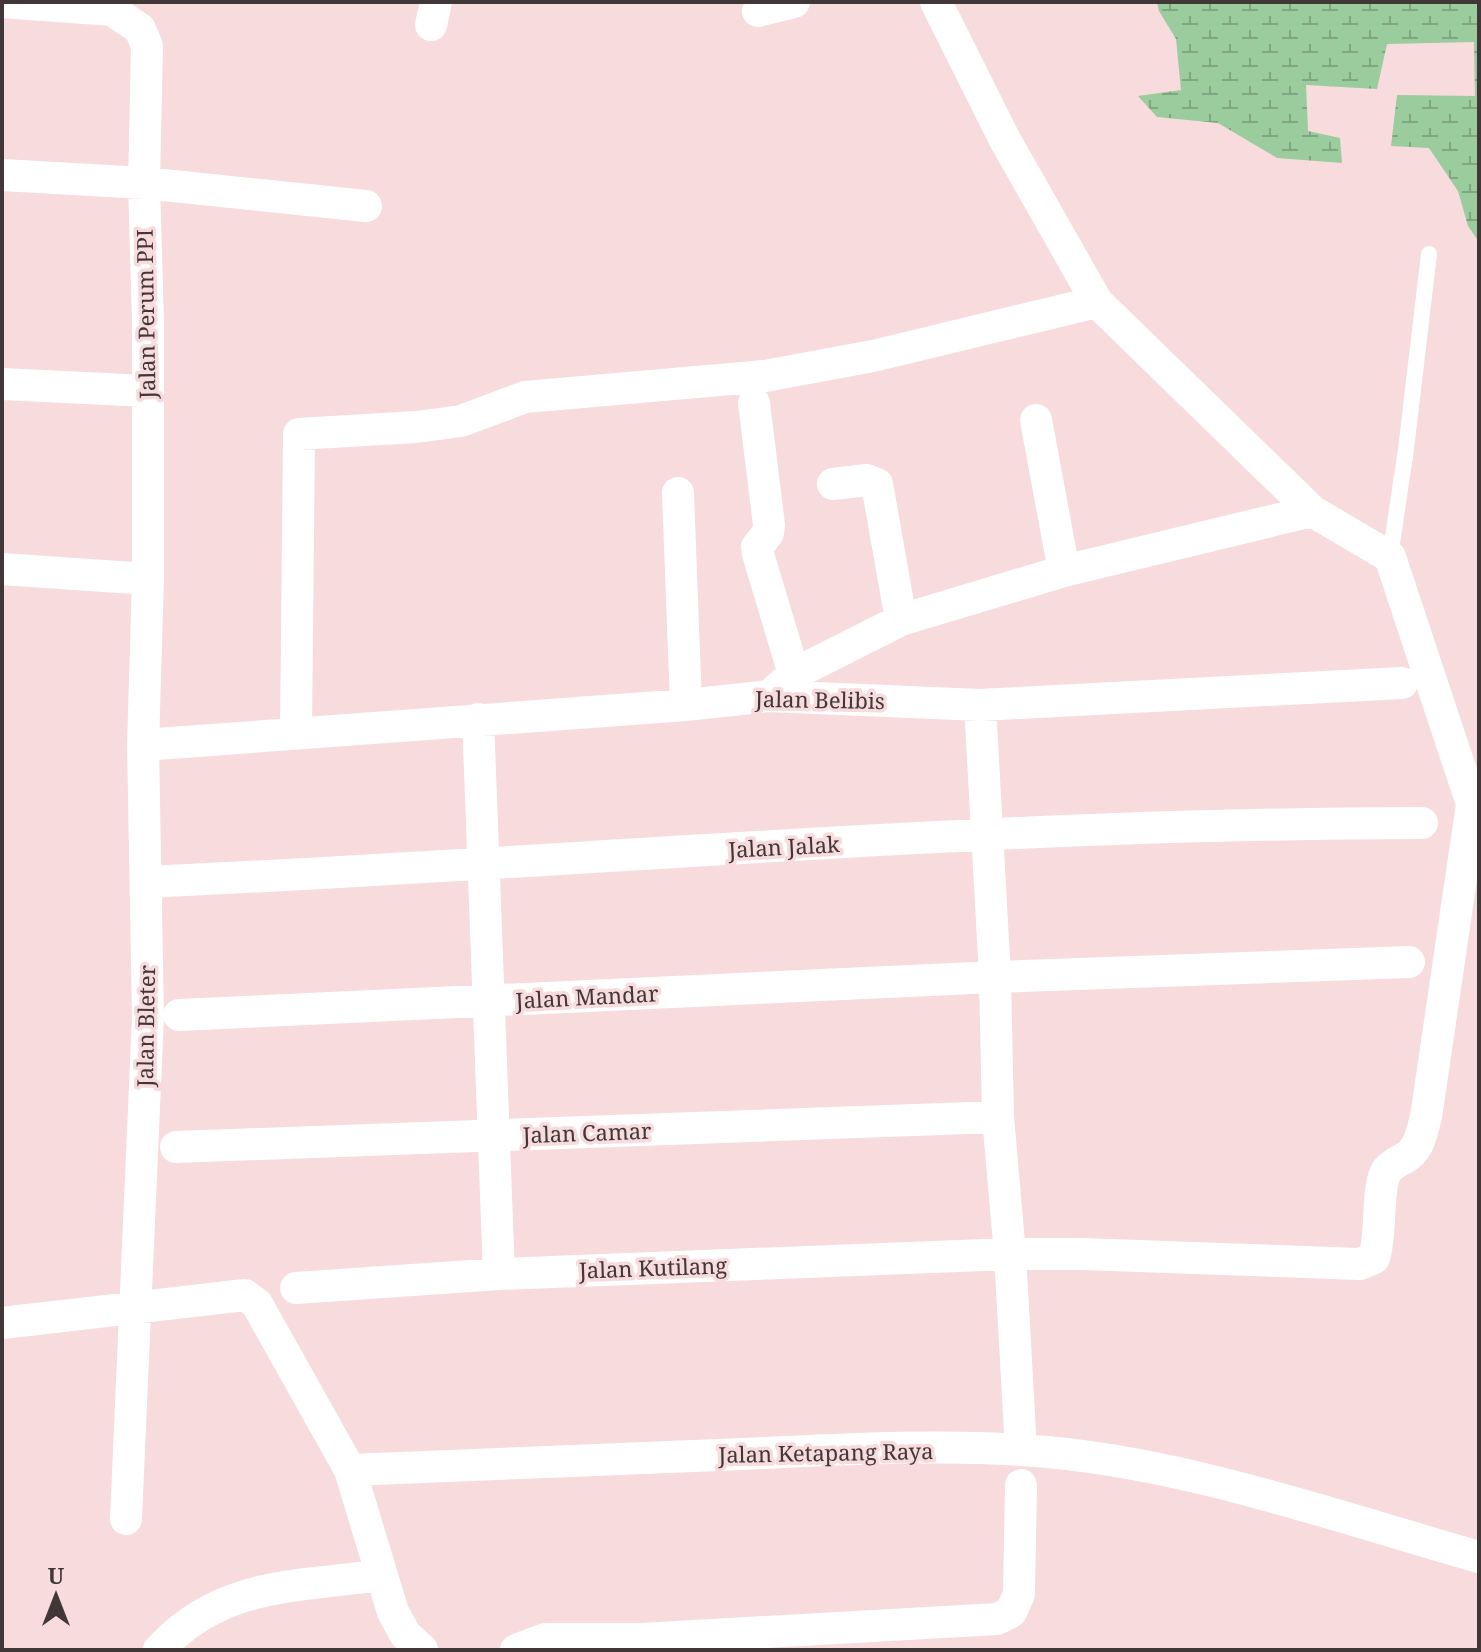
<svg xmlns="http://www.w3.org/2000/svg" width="1481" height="1652" viewBox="0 0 1481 1652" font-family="'Noto Serif',serif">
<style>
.wetland{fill:url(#wetland-marsh)}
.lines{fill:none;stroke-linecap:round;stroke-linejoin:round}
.lane{stroke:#fff;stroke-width:16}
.street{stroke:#fff;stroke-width:32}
.labels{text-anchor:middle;stroke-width:7;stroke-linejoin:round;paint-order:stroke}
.street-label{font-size:22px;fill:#423738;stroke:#f7dbdd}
</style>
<defs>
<pattern id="wetland-marsh" width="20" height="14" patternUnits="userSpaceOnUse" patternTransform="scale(2)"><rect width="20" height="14" fill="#9acc9d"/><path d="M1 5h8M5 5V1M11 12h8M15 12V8" fill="none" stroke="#7fa681"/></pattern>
</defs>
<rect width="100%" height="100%" fill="#f7dbdd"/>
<!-- wetland -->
<path class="wetland" d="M1157 2H1479V242L1468 226 1458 191 1429 148 1391 146 1397 95 1475 96 1474 42 1387 44 1377 89 1306 85 1308 131 1340 138 1342 163 1277 158 1218 123 1157 117 1138 96 1181 90 1176 39 1159 11Z"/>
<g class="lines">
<!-- lane -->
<path class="lane" d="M1390 557 1406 449 1429 254"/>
<!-- street -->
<path class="street" d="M2 2 112 10 140 29 147 46 144 183 148 322V579L143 745 148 1017 126 1519
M936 2 1005 140 1097 302 1312 511
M758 11 794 2
M431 25 436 2
M2 175 144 183 366 206
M2 384 147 391
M754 403 769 525 768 533 757 547 758 554 794 674
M1036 420 1064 571
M833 484 867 480 877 484 901 620
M678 493 686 705
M2 569 148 579
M980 705 995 977 998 1117 1010 1254 1021 1450
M478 719 499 1274
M296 733 299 434 416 427 461 421 525 397 765 376 873 356 1097 302
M143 745 686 705 769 696 980 705 1402 683
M146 882C571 863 996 823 1422 823
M179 1015 995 977 1409 962
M176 1147 998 1117
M296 1288 499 1274 1010 1254H1082L1360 1264 1374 1258C1382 1235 1376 1187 1387 1170 1391 1165 1397 1162 1403 1159 1420 1150 1421 1134 1426 1117L1472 804 1390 557 1312 511 1064 571 901 620 794 674 769 696
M2 1323 245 1295 257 1304 350 1470C481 1465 612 1459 743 1454 834 1450 929 1444 1021 1450 1175 1459 1331 1515 1479 1557
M350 1470 393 1612 405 1634 422 1650
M159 1650C220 1582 297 1587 382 1575
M516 1650 545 1639H641L997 1619 1011 1612 1019 1594 1021 1485"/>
</g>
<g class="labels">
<!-- street labels -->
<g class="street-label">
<text transform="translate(146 314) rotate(-91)" y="8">Jalan Perum PPI</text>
<text transform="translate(820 700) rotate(1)" y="8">Jalan Belibis</text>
<text transform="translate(784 847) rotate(-3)" y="8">Jalan Jalak</text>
<text transform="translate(587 997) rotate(-3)" y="8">Jalan Mandar</text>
<text transform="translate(146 1026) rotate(-89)" y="8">Jalan Bleter</text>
<text transform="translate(587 1133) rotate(-2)" y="8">Jalan Camar</text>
<text transform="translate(653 1268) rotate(-2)" y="8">Jalan Kutilang</text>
<text transform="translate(826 1453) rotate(-1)" y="8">Jalan Ketapang Raya</text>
</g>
</g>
<!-- border -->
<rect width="1481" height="1652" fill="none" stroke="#423738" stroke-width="8"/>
<!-- north arrow -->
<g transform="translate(56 1596)" stroke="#f7dbdd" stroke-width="6" paint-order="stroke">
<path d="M0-6L14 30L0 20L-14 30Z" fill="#423738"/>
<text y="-12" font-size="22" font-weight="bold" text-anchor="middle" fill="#423738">U</text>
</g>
</svg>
